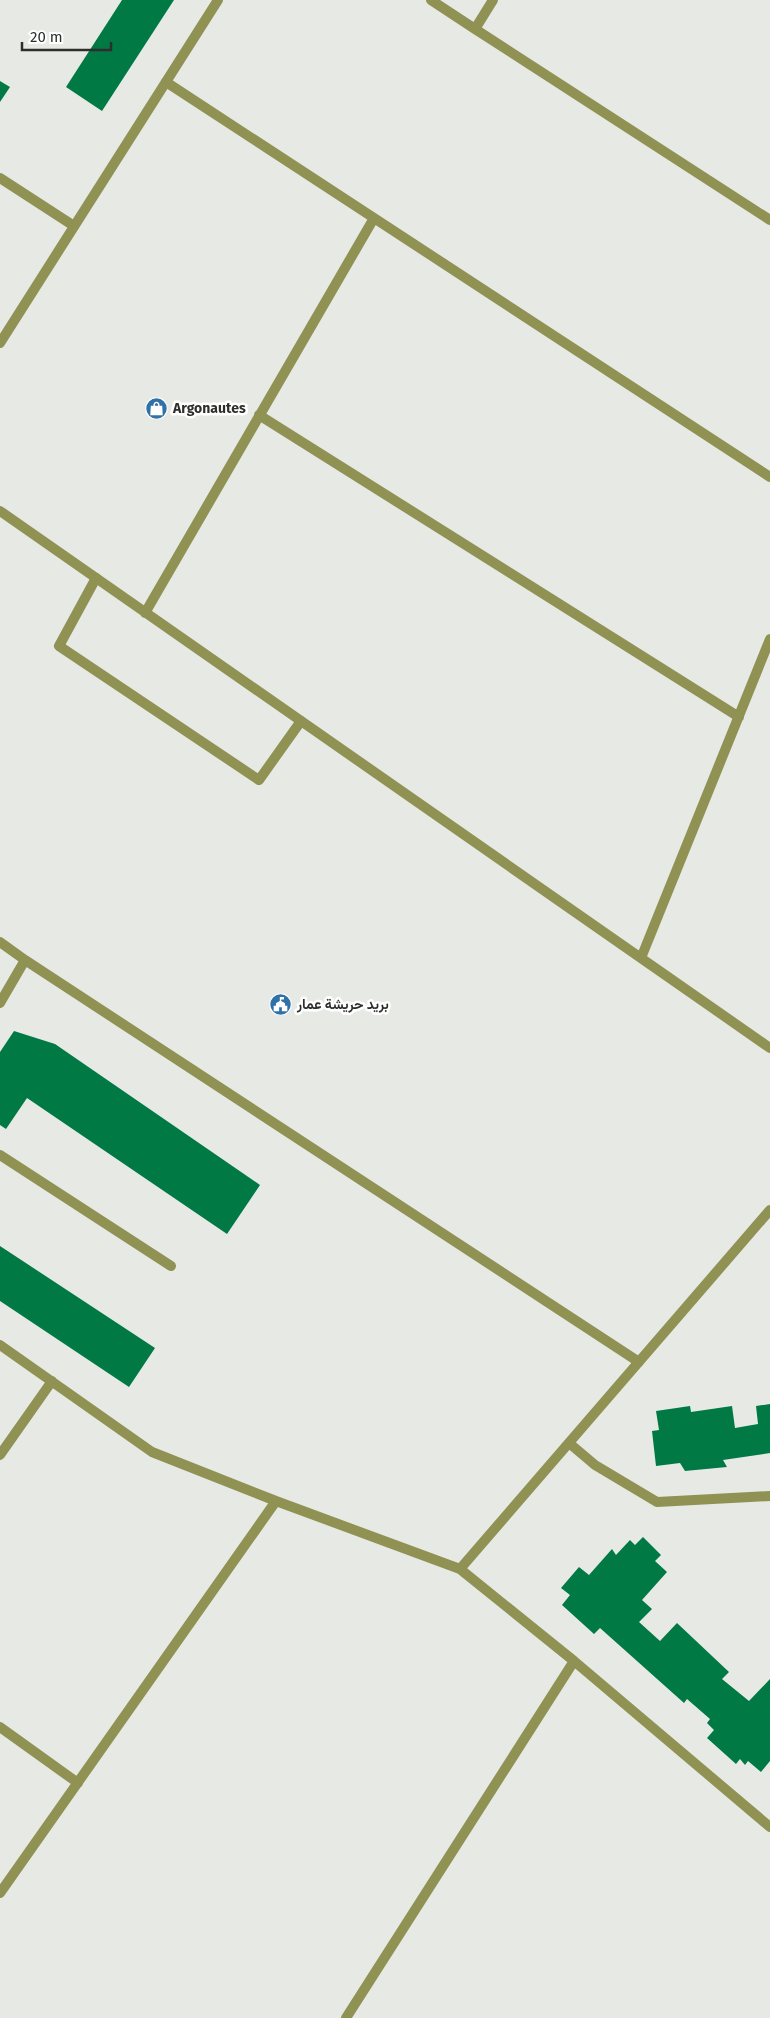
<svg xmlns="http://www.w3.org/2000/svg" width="770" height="2018" viewBox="0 0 770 2018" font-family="'Fira Sans',Vazirmatn,sans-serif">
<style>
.building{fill:#007945}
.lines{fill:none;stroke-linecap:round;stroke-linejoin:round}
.service{stroke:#909254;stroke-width:10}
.minor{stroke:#909254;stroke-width:10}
.tertiary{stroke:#909254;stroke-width:10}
.labels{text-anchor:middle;stroke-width:5;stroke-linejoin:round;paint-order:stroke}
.poi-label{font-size:14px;font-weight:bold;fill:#2e2f2d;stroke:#fff;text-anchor:start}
</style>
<rect width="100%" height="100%" fill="#e7eae4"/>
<!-- building -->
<path class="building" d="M122 0H174L102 111 66 87Z
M0 81 10 87 0 102Z
M14 1031 55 1044 260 1185 227 1234 27 1098 6 1129 0 1125V1052Z
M0 1246 155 1348 129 1387 0 1301Z
M770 1404V1453L723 1460 727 1467 685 1471 680 1463 656 1466 652 1431 659 1430 656 1411 690 1406 691 1412 732 1406 735 1428 758 1424 756 1406Z
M643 1537 661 1555 655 1561 667 1572 642 1600 652 1609 639 1622 660 1641 677 1623 729 1672 722 1679 749 1701 770 1679V1761L761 1772 748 1761 745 1765 740 1759 736 1764 707 1738 714 1730 707 1723 710 1719 687 1699 684 1703 600 1628 594 1634 562 1605 570 1595 561 1588 579 1567 589 1575 612 1549 616 1555 630 1540 635 1545Z"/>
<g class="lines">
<!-- service -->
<path class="service" d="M96 578 59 646 259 780 301 721
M0 1155 171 1266"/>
<!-- minor -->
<path class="minor" d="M431 0 475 29
M493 0 475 29 770 220
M166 82 770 477
M0 178 74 226
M259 415 739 717
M0 511 770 1048
M145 613 374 218
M0 942 25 960 0 1003
M641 958 770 639
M25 960 639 1362
M0 1345 152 1452 276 1501 460 1569 574 1661 346 2018
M569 1443 595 1465 657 1502 770 1496
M0 1455 52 1381
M460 1569 770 1210
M574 1661 770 1827
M0 1727 78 1783
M0 1893 276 1501"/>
<!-- tertiary -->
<path class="tertiary" d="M0 343 218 0"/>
</g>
<!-- icons -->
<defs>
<symbol id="shop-disc" viewBox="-11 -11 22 22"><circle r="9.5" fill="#3072a8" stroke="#fff"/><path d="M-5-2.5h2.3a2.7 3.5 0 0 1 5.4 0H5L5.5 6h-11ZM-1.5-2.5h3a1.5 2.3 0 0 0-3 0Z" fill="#fff"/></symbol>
<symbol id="civic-disc" viewBox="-11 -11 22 22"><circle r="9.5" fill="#3072a8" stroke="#fff"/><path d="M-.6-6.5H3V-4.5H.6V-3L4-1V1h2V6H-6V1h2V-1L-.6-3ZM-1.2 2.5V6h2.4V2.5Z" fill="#fff"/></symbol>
</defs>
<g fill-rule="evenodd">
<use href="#shop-disc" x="144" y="396" width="25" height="25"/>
<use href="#civic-disc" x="268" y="992" width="25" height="25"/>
</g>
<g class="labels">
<!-- poi labels -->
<g class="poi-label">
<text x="173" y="413">Argonautes</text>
<text x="297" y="1009">بريد حريشة عمار</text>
</g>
</g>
<!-- scale -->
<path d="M22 42v8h89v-8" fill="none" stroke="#2e2f2d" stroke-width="2.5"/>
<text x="30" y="42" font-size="15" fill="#2e2f2d" stroke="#ffffff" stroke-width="4" paint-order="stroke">20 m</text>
</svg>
